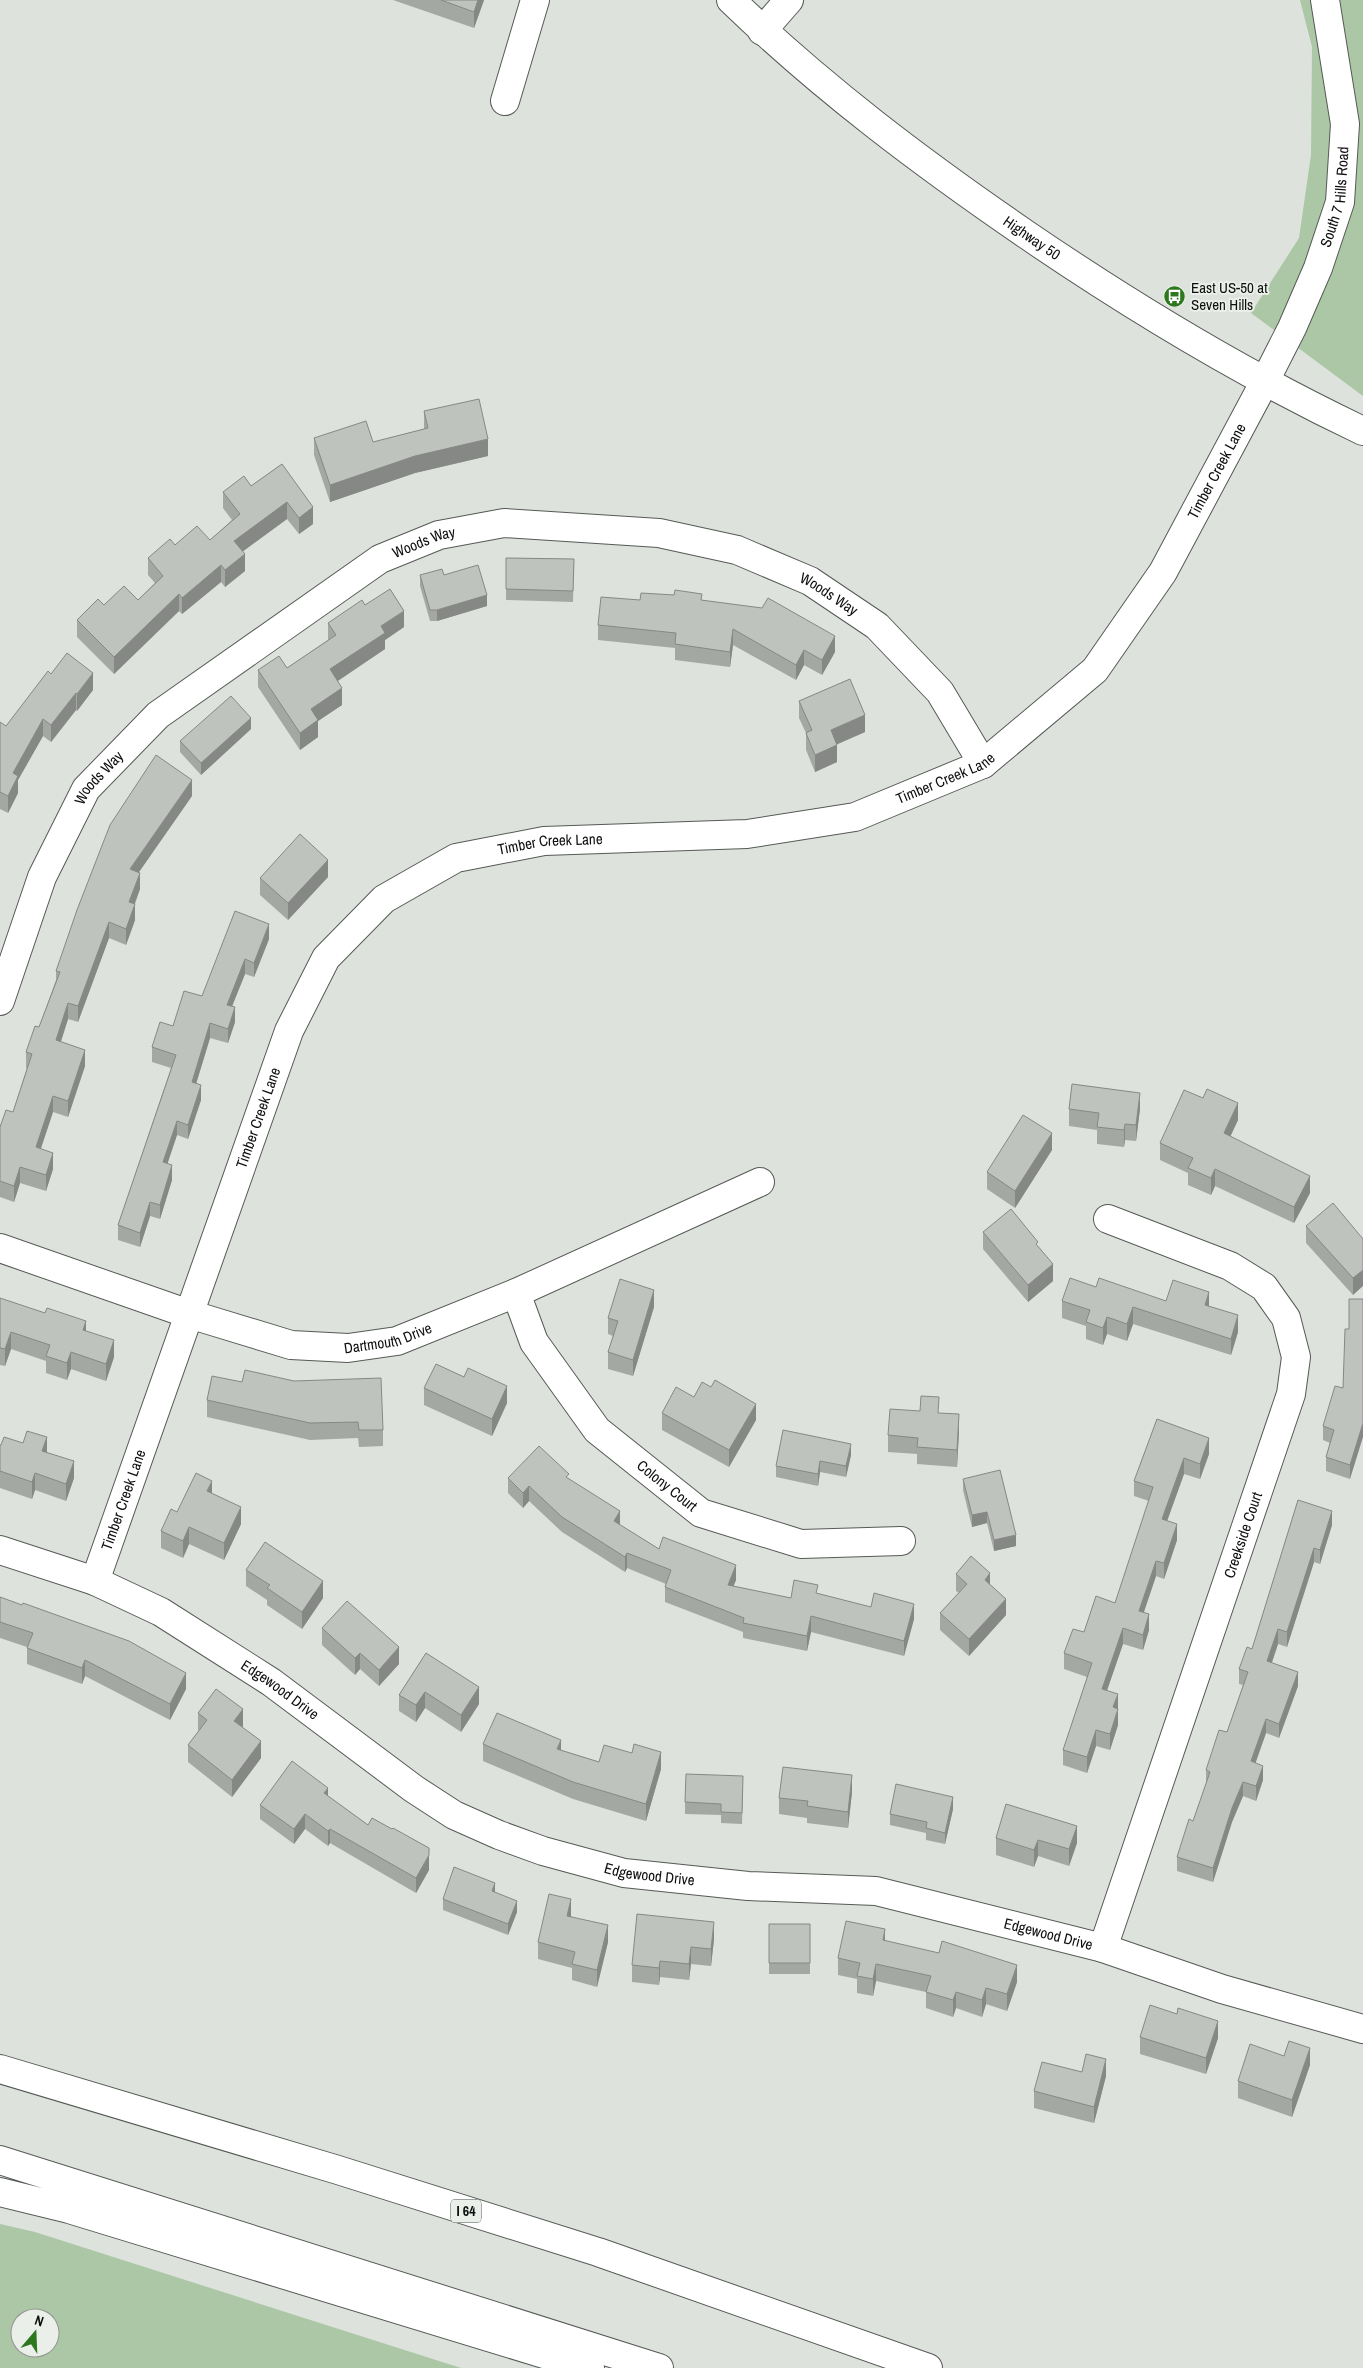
<svg xmlns="http://www.w3.org/2000/svg" width="1363" height="2368" viewBox="0 0 1363 2368" font-family="'Archivo Narrow',sans-serif">
<style>
.green{fill:#abc7a5;fill-rule:evenodd}
.lines{fill:none;stroke-linecap:round;stroke-linejoin:round}
.minor-casing{stroke:#565a56;stroke-width:30}
.major-casing{stroke:#565a56;stroke-width:30}
.highway-casing{stroke:#565a56;stroke-width:30}
.minor{stroke:#fff;stroke-width:28}
.major{stroke:#fff;stroke-width:28}
.highway{stroke:#fff;stroke-width:28}
.wall{fill:#a4a8a3}
.shaded-wall{fill:#868885}
.building{fill:#bfc3be;stroke:#868885}
.labels{text-anchor:middle;stroke-width:4;stroke-linejoin:round;paint-order:stroke}
.shield{fill:#eaefe9;stroke:#505250;stroke-width:1}
.shield-label{font-size:14px;font-weight:bold;fill:#0e0f0e}
.street-label{font-size:15px;fill:#0e0f0e;stroke:#eaefe9}
.poi-label{font-size:15px;fill:#0e0f0e;stroke:#eaefe9;text-anchor:start}
</style>
<rect width="100%" height="100%" fill="#dde2dc"/>
<!-- green -->
<path class="green" d="M1300 0H1363V396L1251 313 1299 238 1311 155 1312 47Z
M0 2224 35 2232 461 2368H0ZM20 2318H50V2348H20Z"/>
<g class="lines">
<defs>
<g id="minor">
<path d="M762 31 789 0"/>
<path d="M505 101 535 0"/>
<path id="s1" d="M0 1001 42 877 86 789 158 715 380 559 439 535 504 523 659 533 737 550 810 581 877 626 940 692 983 764"/>
<path id="s2" d="M0 1248 189 1314 291 1345 348 1348 397 1341 516 1293 760 1182"/>
<path id="s3" d="M516 1293 534 1342 597 1430 701 1513 801 1544 901 1541"/>
<path id="s4" d="M0 1550 95 1581 161 1612 271 1682 414 1789 454 1815 499 1835 543 1851 624 1873 748 1886 876 1891 1103 1948 1222 1989 1363 2029"/>
<path id="s5" d="M95 1581 289 1031 326 958 384 899 456 858 544 841 747 834 855 817 983 764 1095 670 1163 572 1265 381 1292 328 1318 268 1340 202 1345 124 1325 0"/>
<path id="s6" d="M1103 1948 1291 1394 1296 1357 1286 1318 1264 1287 1230 1266 1108 1219"/>
</g>
<g id="major">
<path id="s7" d="M731 0C822 88 922 163 1027 235 1134 308 1245 375 1363 431"/>
</g>
<path id="highway" d="M0 2069 338 2170 598 2252 928 2368
M0 2160 659 2368
M0 2192 69 2209 590 2368"/>
</defs>
<!-- minor casing -->
<use href="#minor" class="minor-casing"/>
<!-- major casing -->
<use href="#major" class="major-casing"/>
<!-- highway casing -->
<use href="#highway" class="highway-casing"/>
<!-- minor -->
<use href="#minor" class="minor"/>
<!-- major -->
<use href="#major" class="major"/>
<!-- highway -->
<use href="#highway" class="highway"/>
</g>
<!-- wall -->
<path class="wall" d="M393 0H484L474 28Z
M424 411 488 456 415 473 330 502 314 455V438L373 442 424 429Z
M282 464 313 524 299 534 287 519 243 551 245 571 225 587 221 582 182 614 179 611 114 674 77 637V620L104 605 138 600 155 583 148 575V558L175 545 210 540 232 520 223 508V492L251 486Z
M506 558 574 559 573 602 506 600Z
M420 575H444L487 606 437 621H430L420 586Z
M674 595 702 600 835 652 822 675 804 665 796 680 733 645 730 667 675 660V648L598 640V625L640 600Z
M365 605 404 627 385 640V649L338 681 342 705 318 721V737L300 750 258 687V670L287 668 328 640V623Z
M51 674 93 690 77 711 76 710 51 742 43 736 18 780V793L8 813 0 809V722L6 726Z
M799 701 865 732 837 744V762L815 772 806 750V733L799 718Z
M251 729 201 775 180 752V741Z
M192 796 138 873 140 889 135 904V920L126 945 109 938 78 1022 68 1019 61 1042 85 1066 68 1117 53 1112 41 1148 53 1169 46 1191 20 1183 14 1202 0 1197V1127L13 1112 27 1068H26V1052L39 1027 56 980V971Z
M328 877 288 920 260 895V878Z
M269 939 254 977 245 974 232 1006 235 1022 228 1043 210 1038 196 1084 201 1100 188 1139 177 1135 167 1164 172 1180 160 1219 150 1216 140 1247 118 1240V1225L171 1068 152 1062V1047L202 996Z
M1069 1109H1140L1136 1141 1125 1140 1124 1147 1097 1144V1130L1069 1126Z
M1238 1120 1230 1137 1310 1193 1294 1223 1215 1186 1211 1195 1188 1185V1173L1160 1160V1143Z
M1052 1150 1015 1208 987 1189V1172Z
M1306 1226 1363 1239 1353 1295 1306 1243Z
M983 1232 1038 1247 1053 1281 1028 1302 983 1249Z
M1096 1287 1166 1301 1209 1306 1238 1332 1231 1355 1133 1324 1127 1341 1107 1334 1103 1345 1086 1339V1326L1062 1318V1301Z
M0 1298 86 1331 114 1357 106 1381 71 1369 67 1380 46 1373V1361L11 1349 5 1366 0 1365Z
M1363 1299 1350 1479 1326 1471V1457L1330 1443 1323 1440V1426L1343 1388 1349 1329Z
M654 1307 633 1376 608 1369V1352L613 1336 608 1334V1318Z
M212 1376 383 1430V1446L359 1447 358 1438 310 1440 207 1417V1400Z
M464 1377 507 1403 492 1436 424 1405V1388Z
M694 1397 756 1420 729 1467 662 1430V1413Z
M939 1413 959 1431 957 1467 917 1464V1454L888 1452V1435Z
M1157 1419 1209 1454 1200 1479 1184 1474 1167 1521 1177 1540 1164 1579 1156 1576 1144 1612 1149 1630 1143 1650 1123 1644 1107 1690 1118 1709V1725L1110 1750 1096 1746 1087 1773 1063 1765V1750L1087 1677 1064 1669V1653L1084 1632 1115 1603 1149 1501 1134 1496V1481Z
M0 1445 47 1452 74 1478 66 1501 35 1490 32 1499 0 1488Z
M851 1455 846 1477 820 1472 818 1486 776 1477V1466Z
M508 1478 569 1479 620 1525 659 1549 736 1580 733 1586 791 1598 818 1594 914 1619 904 1656 811 1632 807 1651 743 1638V1632L665 1602V1587L666 1584 627 1568 625 1572 562 1532 529 1501 523 1508 508 1493Z
M963 1479 1016 1546 994 1551 987 1523 972 1527 963 1490Z
M212 1494 241 1524 224 1560 189 1544 183 1558 161 1548V1531L177 1512Z
M1298 1500 1332 1525 1320 1564 1314 1562 1287 1647 1278 1644 1272 1663 1298 1686 1279 1738 1266 1733 1255 1763 1263 1780 1256 1801 1243 1796 1232 1822 1213 1882 1177 1871V1857L1193 1821 1206 1784V1770L1227 1732 1243 1685 1239 1684V1669L1252 1649Z
M246 1570 323 1598 302 1629 267 1605V1600L246 1586Z
M956 1574 990 1585 1006 1615 969 1656 940 1630V1613L959 1593 956 1591Z
M0 1597 186 1689 170 1720 85 1676 82 1684 27 1664V1647L0 1638Z
M322 1628 399 1664 379 1686 360 1669 355 1675 322 1645Z
M426 1653 479 1704 461 1732 425 1708 416 1722 399 1711V1695Z
M198 1713 243 1726 242 1727 261 1758 232 1797 188 1762V1745L199 1731 198 1730Z
M483 1744 561 1750 599 1762 632 1753 661 1769 646 1821 573 1799 483 1761Z
M743 1787 742 1824 721 1823V1815L685 1814V1802Z
M852 1792 848 1828 807 1823V1818L779 1814V1798Z
M328 1796 429 1870 416 1893 330 1843 328 1846 305 1829 294 1844 260 1819V1805Z
M1006 1804 1077 1843 1069 1866 1038 1856 1034 1867 996 1855V1838Z
M953 1809 945 1844 926 1840V1833L890 1825V1814Z
M495 1892 517 1912 508 1935 443 1910V1899Z
M571 1916 608 1942 597 1987 572 1980V1968L538 1959V1942Z
M769 1924H810V1974H769Z
M714 1939 711 1966 691 1964 689 1980 660 1977 659 1985 632 1982V1965Z
M885 1941 1017 1982 1007 2011 986 2004 982 2017 956 2008 953 2017 926 2008V1992L876 1981 873 1996 857 1993V1979L838 1975V1958Z
M1177 2014 1218 2038 1206 2074 1140 2054V2037Z
M1284 2056 1310 2065 1292 2117 1238 2098V2081Z
M1082 2072 1106 2076 1094 2123 1034 2108V2091Z"/>
<!-- shaded-wall -->
<path class="shaded-wall" d="M478 0H484L474 28V12Z
M488 439V456L415 473 330 502V485L415 456Z
M287 502V519L234 558V541Z
M313 507V524L299 534V518Z
M245 554V571L225 587V570Z
M221 565V582L182 614V598Z
M179 594V611L114 674V657Z
M487 595V606L437 621V610Z
M404 611V627L385 640V649L330 686V669L381 626Z
M733 629V645L730 667V652Z
M835 636V652L822 675V660Z
M804 650V665L796 680V665Z
M93 673V690L77 711V694Z
M342 688V705L318 721V737L300 750V733L311 709Z
M76 693V710L51 742V725Z
M865 715V732L831 747V730Z
M251 718V729L201 775V763Z
M43 719V736L18 780V793L8 813V796L13 773Z
M837 745V762L815 772V755Z
M192 780V796L130 885V869Z
M328 860V877L288 920V903Z
M140 873V889L129 918V902Z
M135 904V920L126 945V929Z
M109 922V938L78 1022V1006Z
M269 924V939L254 977V963Z
M245 959V974L227 1019V1005Z
M68 1003V1019L56 1056V1040Z
M235 1007V1022L228 1043V1029Z
M210 1023V1038L192 1097V1082Z
M85 1050V1066L68 1117V1101Z
M201 1085V1100L188 1139V1125Z
M1140 1093V1109L1136 1141V1125Z
M53 1096V1112L36 1163V1147Z
M1238 1103V1120L1224 1150V1133Z
M177 1121V1135L163 1177V1162Z
M1125 1124V1140L1124 1147V1130Z
M1052 1133V1150L1015 1208V1191Z
M53 1153V1169L46 1191V1175Z
M172 1165V1180L160 1219V1205Z
M20 1167V1183L14 1202V1186Z
M1215 1169V1186L1211 1195V1178Z
M1310 1176V1193L1294 1223V1207Z
M150 1202V1216L140 1247V1233Z
M1053 1264V1281L1028 1302V1285Z
M1363 1270V1286L1353 1295V1278Z
M654 1290V1307L633 1376V1360Z
M1209 1292V1309L1205 1305Z
M1133 1307V1324L1127 1341V1324Z
M1238 1315V1332L1231 1355V1339Z
M1107 1317V1334L1103 1345V1328Z
M86 1321V1338L83 1330Z
M11 1332V1349L5 1366V1349Z
M114 1340V1357L106 1381V1364Z
M71 1352V1369L67 1380V1363Z
M507 1386V1403L492 1436V1419Z
M756 1404V1420L729 1467V1450Z
M959 1414V1431L957 1467V1450Z
M1363 1423V1437L1350 1479V1465Z
M47 1437V1454L42 1451Z
M1209 1438V1454L1200 1479V1464Z
M851 1444V1455L846 1477V1466Z
M1184 1458V1474L1162 1535V1519Z
M74 1461V1478L66 1501V1484Z
M820 1461V1472L818 1486V1474Z
M35 1473V1490L32 1499V1482Z
M212 1481V1498L207 1491Z
M529 1486V1501L523 1508V1493Z
M241 1507V1524L224 1560V1543Z
M620 1511V1526L614 1521Z
M1332 1511V1525L1320 1564V1550Z
M987 1512V1523L972 1527V1515Z
M1177 1524V1540L1164 1579V1563Z
M189 1527V1544L183 1558V1541Z
M1016 1535V1546L994 1551V1540Z
M1314 1548V1562L1287 1647V1632Z
M627 1553V1568L625 1572V1557Z
M1156 1561V1576L1139 1626V1611Z
M736 1565V1580L728 1600V1585Z
M990 1573V1590L985 1580Z
M323 1581V1598L302 1629V1612Z
M1006 1599V1615L969 1656V1639Z
M914 1604V1619L904 1656V1641Z
M1149 1614V1630L1143 1650V1635Z
M811 1616V1632L807 1651V1636Z
M1123 1628V1644L1102 1705V1689Z
M1278 1629V1644L1267 1676V1661Z
M399 1647V1664L379 1686V1670Z
M360 1653V1669L355 1675V1658Z
M85 1660V1676L82 1684V1668Z
M1298 1672V1686L1279 1738V1724Z
M186 1673V1689L170 1720V1704Z
M479 1687V1704L461 1732V1715Z
M425 1692V1708L416 1722V1705Z
M1118 1694V1710L1113 1707Z
M243 1709V1726L234 1738V1721Z
M1118 1709V1725L1110 1750V1734Z
M1266 1719V1733L1251 1776V1761Z
M1096 1730V1746L1087 1773V1757Z
M561 1740V1757L557 1749Z
M261 1741V1758L232 1797V1780Z
M661 1752V1769L646 1821V1804Z
M1263 1766V1780L1256 1801V1786Z
M852 1775V1792L848 1828V1812Z
M1243 1782V1796L1232 1822 1213 1882V1868L1232 1808Z
M328 1788V1802L324 1793Z
M953 1797V1809L945 1844V1833Z
M305 1814V1829L294 1844V1829Z
M1077 1826V1843L1069 1866V1849Z
M330 1829V1843L328 1846V1831Z
M1038 1840V1856L1034 1867V1850Z
M429 1855V1870L416 1893V1878Z
M495 1883V1894L492 1891Z
M571 1899V1916L567 1932V1916Z
M517 1901V1912L508 1935V1924Z
M714 1922V1939L711 1966V1949Z
M608 1925V1942L597 1987V1970Z
M885 1929V1946L883 1940Z
M691 1947V1964L689 1980V1964Z
M660 1961V1977L659 1985V1968Z
M876 1964V1981L873 1996V1979Z
M1017 1965V1982L1007 2011V1994Z
M986 1988V2004L982 2017V2000Z
M956 1992V2008L953 2017V2000Z
M1218 2021V2038L1206 2074V2058Z
M1310 2048V2065L1292 2117V2100Z
M1106 2059V2076L1094 2123V2107Z"/>
<!-- building -->
<path class="building" d="M441 0H478L474 12Z
M479 399 488 439 415 456 330 485 314 438 366 421 373 442 428 428 424 411Z
M282 464 313 507 299 518 287 502 234 541 245 554 225 570 221 565 182 598 179 594 114 657 77 620 98 599 104 605 124 586 138 600 163 576 148 558 170 539 175 545 197 526 210 540 240 514 223 492 244 476 251 486Z
M506 558 574 559 573 591 506 589Z
M478 565 487 595 437 610H430L420 575 442 569 444 575Z
M390 589 404 611 381 626 385 633 330 669 342 688 311 709 318 720 300 733 258 670 279 656 287 668 336 635 328 623 362 600 365 605Z
M675 590 702 594 701 600 762 608 768 598 835 636 822 660 804 650 796 665 733 629 730 652 675 644 676 633 598 625 601 597 640 600 641 593 674 595Z
M67 653 93 673 77 694 76 693 51 725 43 719 13 773 18 776 8 796 0 792V722L6 726 48 671 51 674Z
M850 679 865 715 831 730 837 745 815 755 806 733 812 730 799 701Z
M231 696 251 718 201 763 180 741Z
M156 755 192 780 130 869 140 873 129 902 135 904 126 929 109 922 78 1006 68 1003 56 1040 85 1050 68 1101 53 1096 36 1147 53 1153 46 1175 20 1167 14 1186 0 1181V1127L6 1110 13 1112 32 1054 26 1052 35 1026 39 1027 60 972 56 971 77 910 110 825Z
M300 834 328 860 288 903 260 878Z
M235 911 269 924 254 963 245 959 227 1005 235 1007 228 1029 210 1023 192 1082 201 1085 188 1125 177 1121 163 1162 172 1165 160 1205 150 1202 140 1233 118 1225 176 1055 152 1047 160 1022 173 1026 184 991 202 996Z
M1072 1084 1140 1093 1136 1125 1125 1124 1124 1130 1097 1127 1099 1113 1069 1109Z
M1207 1089 1238 1103 1224 1133 1310 1176 1294 1207 1215 1169 1211 1178 1188 1168 1193 1158 1160 1143 1184 1090 1203 1098Z
M1023 1115 1052 1133 1015 1191 987 1172Z
M1333 1203 1363 1239V1270L1353 1278 1306 1226Z
M1011 1209 1038 1242 1036 1244 1053 1264 1028 1285 983 1232Z
M1070 1278 1096 1287 1099 1278 1166 1301 1173 1280 1209 1292 1205 1305 1238 1315 1231 1339 1133 1307 1127 1324 1107 1317 1103 1328 1086 1322 1090 1310 1062 1301Z
M620 1279 654 1290 633 1360 608 1352 618 1321 608 1318Z
M0 1298 45 1313 47 1308 86 1321 83 1330 114 1340 106 1364 71 1352 67 1363 46 1356 50 1345 11 1332 5 1349 0 1348Z
M1349 1299H1363V1423L1350 1465 1326 1457 1334 1430 1323 1426 1335 1386 1343 1388 1345 1329H1349Z
M436 1364 464 1377 468 1368 507 1386 492 1419 424 1388Z
M245 1370 294 1381 381 1378 383 1430H359L358 1422 310 1423 207 1400 212 1376 242 1382Z
M715 1380 756 1404 729 1450 662 1413 676 1387 694 1397 702 1382 711 1387Z
M921 1396 939 1397 938 1413 959 1414 957 1450 917 1447 918 1438 888 1435 890 1409 920 1411Z
M1157 1419 1209 1438 1200 1464 1184 1458 1162 1519 1177 1524 1164 1563 1156 1561 1139 1611 1149 1614 1143 1635 1123 1628 1102 1689 1118 1694 1113 1707 1118 1709 1110 1734 1096 1730 1087 1757 1063 1750 1092 1663 1064 1653 1073 1629 1084 1632 1096 1596 1115 1603 1153 1487 1134 1481Z
M783 1430 851 1444 846 1466 820 1461 818 1474 776 1466Z
M27 1431 47 1437 42 1451 74 1461 66 1484 35 1473 32 1482 0 1471V1445H1L4 1437 23 1443Z
M539 1446 569 1474 566 1477 620 1511 614 1521 659 1549 663 1537 736 1565 728 1585 791 1598 794 1580 818 1585 816 1593 871 1607 874 1593 914 1604 904 1641 811 1616 807 1636 743 1623 744 1618 665 1587 671 1570 627 1553 625 1557 562 1517 529 1486 523 1493 508 1478Z
M1000 1470 1016 1535 994 1540 987 1512 972 1515 963 1479Z
M196 1473 212 1481 207 1491 241 1507 224 1543 189 1527 183 1541 161 1531 171 1509 177 1512Z
M1298 1500 1332 1511 1320 1550 1314 1548 1287 1632 1278 1629 1267 1661 1298 1672 1279 1724 1266 1719 1251 1761 1263 1766 1256 1786 1243 1782 1232 1808 1213 1868 1177 1857 1189 1819 1193 1821 1210 1772 1206 1770 1219 1730 1227 1732 1248 1672 1239 1669 1247 1647 1252 1649Z
M265 1542 323 1581 302 1612 267 1588 270 1585 246 1570Z
M971 1556 990 1573 985 1580 1006 1599 969 1639 940 1613 967 1584 956 1574Z
M0 1597 22 1605 23 1603 129 1641 186 1673 170 1704 85 1660 82 1668 27 1648 33 1633 0 1622Z
M347 1601 399 1647 379 1670 360 1653 355 1658 322 1628Z
M426 1653 479 1687 461 1715 425 1692 416 1705 399 1695Z
M216 1689 243 1709 234 1721 261 1741 232 1780 188 1745 207 1720 198 1713Z
M497 1713 561 1740 557 1749 599 1762 604 1745 632 1753 634 1744 661 1752 646 1804 573 1782 483 1744Z
M292 1761 328 1788 324 1793 368 1825 372 1818 392 1829 393 1828 429 1848V1855L416 1878 330 1829 328 1831 305 1814 294 1829 260 1805Z
M783 1767 852 1775 848 1812 807 1806 808 1801 779 1798Z
M686 1774 743 1776 742 1813 721 1812V1804L685 1802Z
M896 1784 953 1797 945 1833 926 1828 927 1822 890 1814Z
M1006 1804 1077 1826 1069 1849 1038 1840 1034 1850 996 1838Z
M454 1867 495 1883 492 1891 517 1901 508 1924 443 1899Z
M549 1894 571 1899 567 1916 608 1925 597 1970 572 1964 575 1952 538 1942Z
M637 1914 714 1922 711 1949 691 1947 689 1964 660 1961 659 1968 632 1965Z
M846 1921 885 1929 883 1940 939 1953 942 1941 1017 1965 1007 1994 986 1988 982 2000 956 1992 953 2000 926 1992 931 1976 876 1964 873 1979 857 1976 860 1963 838 1958Z
M769 1924H810V1963H769Z
M1150 2005 1177 2014 1178 2008 1218 2021 1206 2058 1140 2037Z
M1289 2041 1310 2048 1292 2100 1238 2081 1250 2044 1284 2056Z
M1086 2054 1106 2059 1094 2107 1034 2091 1042 2062 1082 2072Z"/>
<!-- icons -->
<defs>
<symbol id="bus-disc" viewBox="-11 -11 22 22"><circle r="9.5" fill="#2d781e" stroke="#eaefe9"/><path d="M-5-6H5V4H4V6H2V4H-2V6H-4V4H-5ZM-3.5-4V0h7V-4ZM-3.5 1.2v1.5H-2V1.2ZM2 1.2v1.5H3.5V1.2Z" fill="#fff"/></symbol>
</defs>
<g fill-rule="evenodd">
<use href="#bus-disc" x="1162" y="284" width="25" height="25"/>
</g>
<g class="labels">
<!-- shield labels -->
<rect class="shield" x="451" y="2199.5" width="30" height="23" rx="4"/>
<g class="shield-label">
<text x="466" y="2216">I 64</text>
</g>
<!-- street labels -->
<g class="street-label">
<text dy="5" stroke="none"><textPath href="#s5" startOffset="2052">South 7 Hills Road</textPath></text>
<text dy="5" stroke="none"><textPath href="#s7" startOffset="384">Highway 50</textPath></text>
<text dy="5" stroke="none"><textPath href="#s5" startOffset="1751">Timber Creek Lane</textPath></text>
<text dy="5" stroke="none"><textPath href="#s1" startOffset="651">Woods Way</textPath></text>
<text dy="5" stroke="none"><textPath href="#s1" startOffset="1071">Woods Way</textPath></text>
<text dy="5" stroke="none"><textPath href="#s5" startOffset="1331">Timber Creek Lane</textPath></text>
<text dy="5" stroke="none"><textPath href="#s1" startOffset="246">Woods Way</textPath></text>
<text dy="5" stroke="none"><textPath href="#s5" startOffset="926">Timber Creek Lane</textPath></text>
<text dy="5" stroke="none"><textPath href="#s5" startOffset="491">Timber Creek Lane</textPath></text>
<text dy="5" stroke="none"><textPath href="#s2" startOffset="405">Dartmouth Drive</textPath></text>
<text dy="5" stroke="none"><textPath href="#s3" startOffset="250">Colony Court</textPath></text>
<text dy="5" stroke="none"><textPath href="#s5" startOffset="86">Timber Creek Lane</textPath></text>
<text dy="5" stroke="none"><textPath href="#s6" startOffset="436">Creekside Court</textPath></text>
<text dy="5" stroke="none"><textPath href="#s4" startOffset="315">Edgewood Drive</textPath></text>
<text dy="5" stroke="none"><textPath href="#s4" startOffset="735">Edgewood Drive</textPath></text>
<text dy="5" stroke="none"><textPath href="#s4" startOffset="1140">Edgewood Drive</textPath></text>
</g>
<!-- poi labels -->
<g class="poi-label">
<text x="1191" y="293">East US-50 at<tspan x="1191" dy="17">Seven Hills</tspan></text>
</g>
</g>
<!-- north arrow -->
<g transform="translate(35 2333) rotate(19)"><circle r="24" fill="#eaefe9" stroke="#929591"/>
<path d="M0-4L9 19L0 12L-9 19Z" fill="#2d781e"/>
<text y="-8" font-size="14" font-weight="bold" text-anchor="middle" fill="#0e0f0e">N</text>
</g>
</svg>
